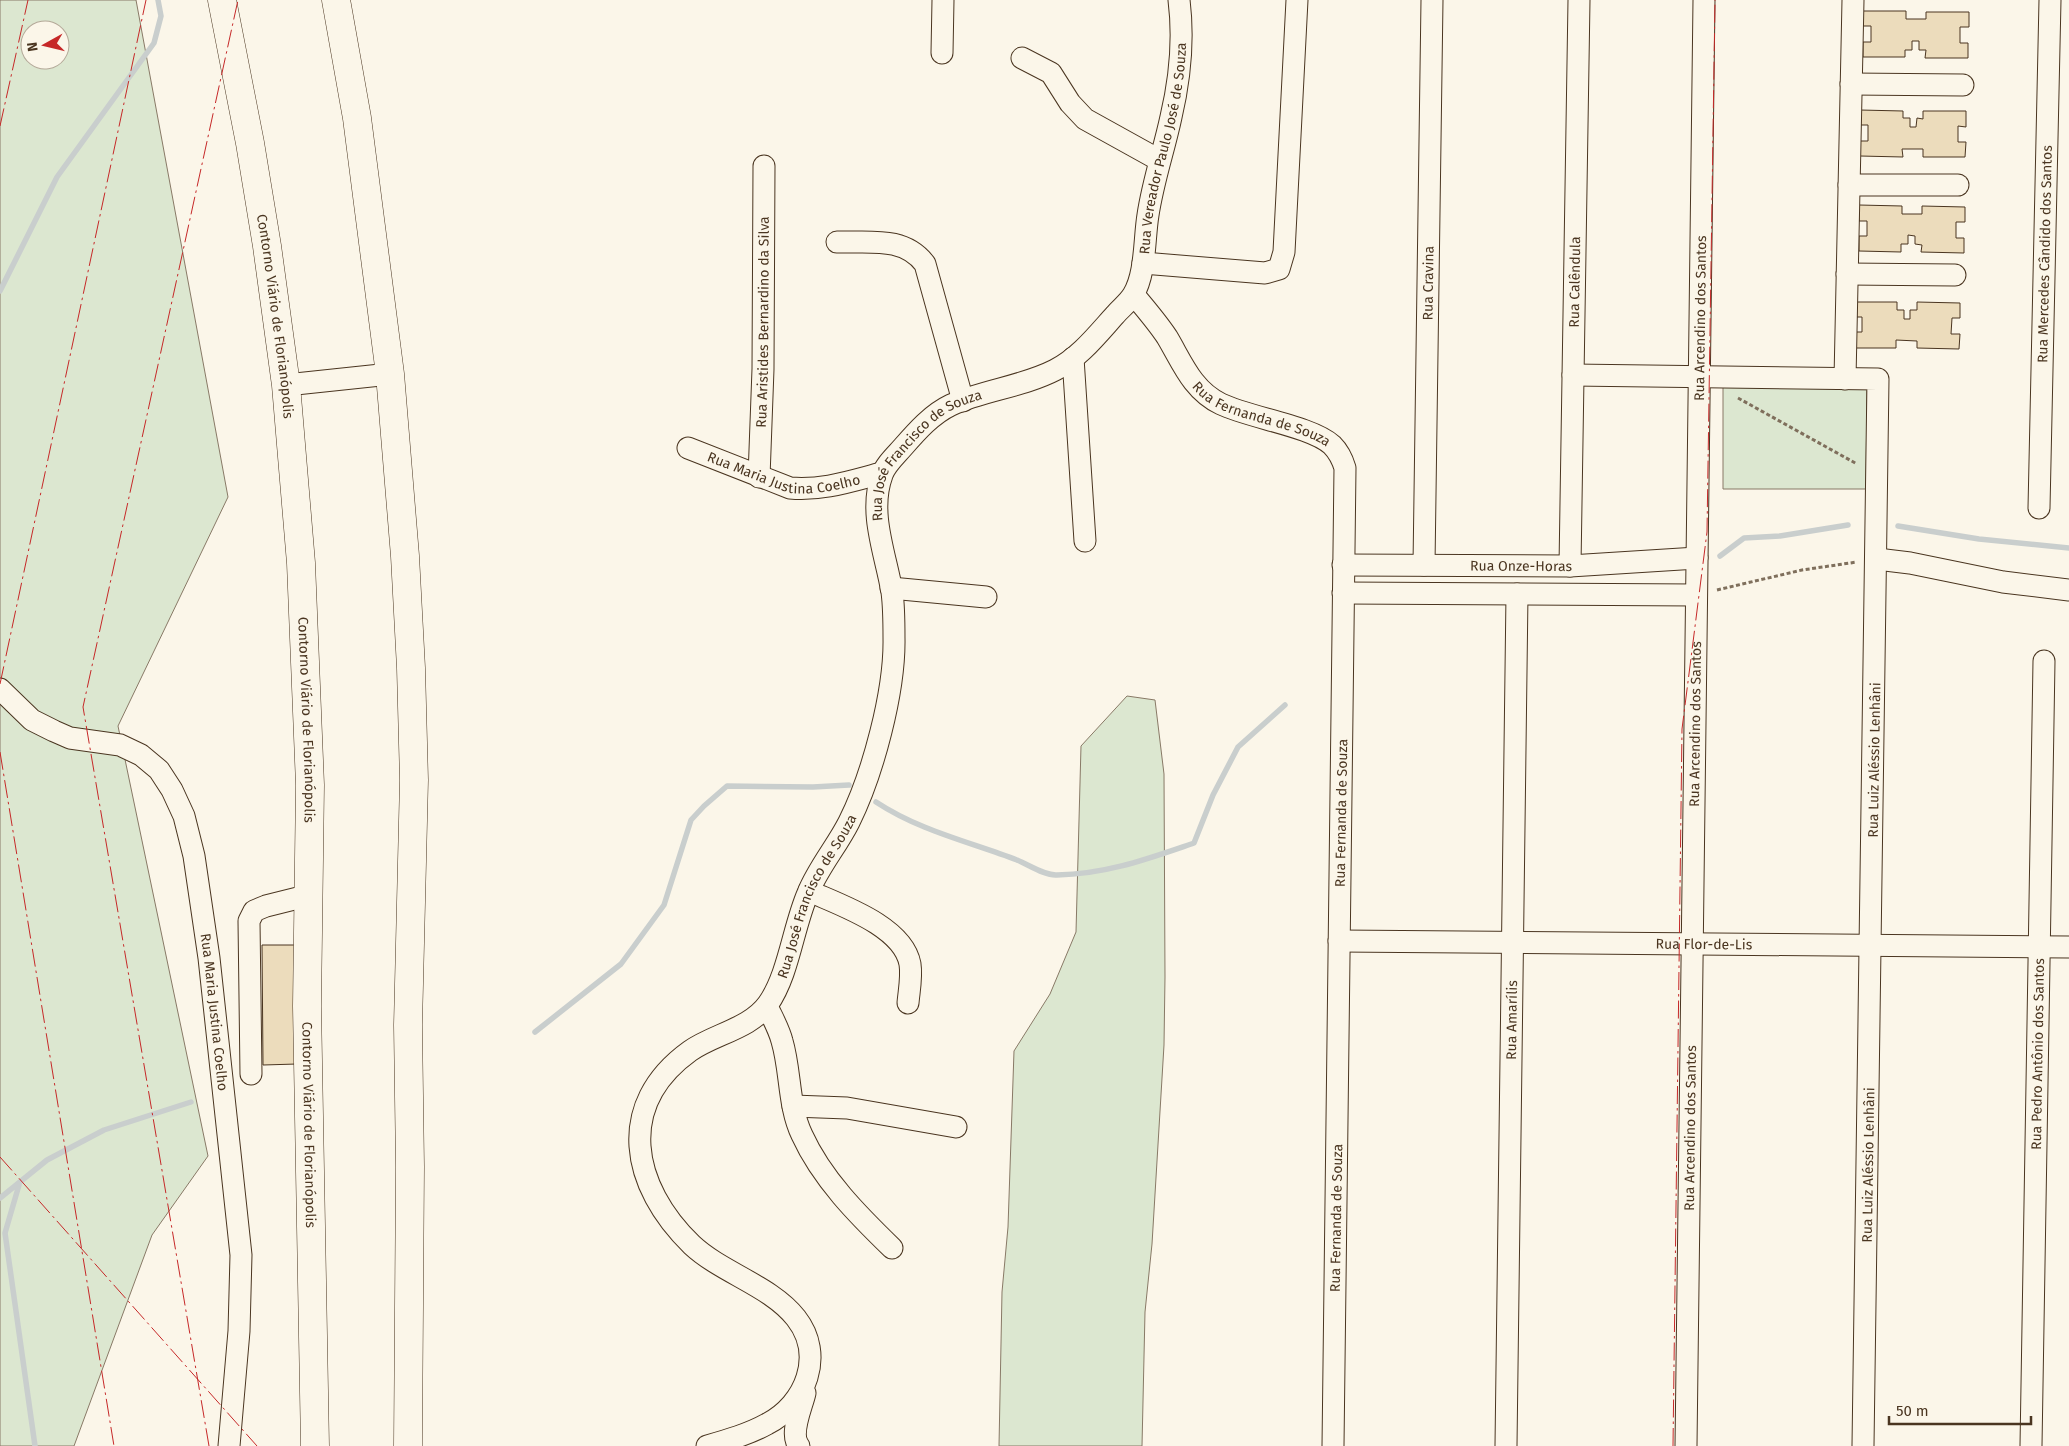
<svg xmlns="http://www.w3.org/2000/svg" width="2069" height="1446" viewBox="0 0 2069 1446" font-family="'Fira Sans',sans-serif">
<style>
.green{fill:#dce7d0;stroke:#887966;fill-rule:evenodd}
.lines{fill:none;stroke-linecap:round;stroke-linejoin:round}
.stream{stroke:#c9cecd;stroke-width:5.5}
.building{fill:#ecdcbc;stroke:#4a3520}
.minor-casing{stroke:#4a3520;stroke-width:23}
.highway-casing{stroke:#4a3520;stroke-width:29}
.path{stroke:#7f6f5c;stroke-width:3;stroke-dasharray:4 2.5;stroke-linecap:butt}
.minor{stroke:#fbf6e9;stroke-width:21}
.highway{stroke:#fbf6e9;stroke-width:28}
.power{stroke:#c62828;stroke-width:1;stroke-dasharray:18 4 2.5 4;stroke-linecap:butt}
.labels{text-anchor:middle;stroke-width:4;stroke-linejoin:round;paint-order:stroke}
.street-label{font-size:14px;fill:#4a3520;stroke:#fbf6e9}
</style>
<rect width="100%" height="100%" fill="#fbf6e9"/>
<!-- green -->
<path class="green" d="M0 0H136L228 497 118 726 208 1156 152 1235 74 1446H0ZM30 30H60V60H30Z
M1723 386 1867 387 1866 489H1723Z
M1127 696 1155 700 1164 774 1165 977 1164 1045 1152 1244 1145 1312 1142 1446H999L1002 1292 1008 1227 1014 1051 1050 994 1076 932 1081 746Z"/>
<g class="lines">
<!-- stream -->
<path class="stream" d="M0 291 57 177 154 43 161 16 158 0
M1898 526 1979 539 2069 548
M1720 556 1744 538 1780 536 1848 525
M876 802C920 831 970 842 1017 860 1029 865 1045 876 1057 875 1107 874 1147 859 1194 843L1213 795 1238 747 1285 705
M535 1032 621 964 664 905 691 820 704 806 727 786 813 787 849 785
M19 1185 5 1233 35 1446
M0 1198 47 1160 104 1130 191 1102"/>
</g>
<!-- building -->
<path class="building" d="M1863 11H1906V19H1926V12H1969V27H1960V43H1968V58H1925L1926 50H1919V41H1912V50H1905V57H1863V42H1871V26H1863Z
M1860 110 1903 111V118H1910V127H1916L1917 118 1923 119V111H1966V127L1958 126V142H1966L1965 157H1923V149H1902L1903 157 1860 156V141H1868V125H1860Z
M1859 205 1902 206V214H1922V206L1965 207V222H1956V238H1964V253L1921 252 1922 245 1915 244V236L1908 235V244H1901V252L1859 251V236H1867V221H1859Z
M1854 302H1897V310H1904V319H1910V310H1917V302L1960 303V318H1952L1951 334H1960L1959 349 1917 348V341L1896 340V348H1854V332H1862V317H1854Z
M262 945H296L297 1064 263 1065Z"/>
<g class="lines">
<defs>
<g id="minor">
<path d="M942 53 943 0"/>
<path d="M1022 58 1051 73 1070 103 1085 119 1159 160"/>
<path d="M1851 84 1963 85"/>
<path d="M1849 185H1958"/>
<path d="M837 242C870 243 904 236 925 264L963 401"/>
<path d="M1143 263 1265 273 1279 269 1284 252 1297 0"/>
<path d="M1847 274 1955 275"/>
<path id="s1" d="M1134 295C1145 308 1157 322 1167 337 1182 362 1192 390 1221 404 1250 418 1311 426 1332 445 1339 452 1342 458 1345 468L1333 1446"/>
<path d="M1073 358 1085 541"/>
<path d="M1573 375 1878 379 1863 1446"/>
<path d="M1845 379 1853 0"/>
<path d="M286 385 390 374"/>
<path id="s2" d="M688 448 790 488C822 491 851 481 882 473"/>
<path id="s3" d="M759 477 763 369 764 166"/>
<path id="s4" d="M2039 508 2050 0"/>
<path d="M1877 559 1910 563 2003 582 2069 590"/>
<path id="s5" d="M1343 565 1570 566 1697 558"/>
<path id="s6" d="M1424 565 1432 0"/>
<path id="s7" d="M1570 566 1579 0"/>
<path d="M891 588 986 597"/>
<path d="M1343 593 1696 595"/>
<path id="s8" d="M0 689 32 720 54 731 70 738 120 745 141 755 159 770 172 790 184 816 194 856 209 958 241 1255 239 1331 229 1446"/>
<path d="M809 891C840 905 903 926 910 964 912 977 909 991 908 1003"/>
<path id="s9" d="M1339 941 2069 947"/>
<path d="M767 1006C772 1017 779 1029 782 1041 791 1071 788 1106 802 1135 822 1179 858 1215 892 1248"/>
<path d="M251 1074 249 921 254 911 266 906 310 895"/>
<path d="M793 1106 847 1108 956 1127"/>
<path id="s10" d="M707 1446C728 1440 749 1434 767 1424 806 1404 825 1355 796 1318 771 1286 722 1273 692 1245 631 1186 615 1105 690 1051 714 1034 750 1029 768 1004 789 974 793 927 808 893 818 868 837 846 849 822 873 774 895 691 894 638 894 623 894 607 892 592 886 555 868 513 882 475 885 465 896 455 903 447 917 431 932 414 951 405 983 390 1022 387 1055 370 1079 358 1097 335 1115 315 1120 309 1129 302 1133 295 1146 274 1144 239 1148 215 1153 181 1164 150 1171 117 1180 79 1184 40 1179 0"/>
<path d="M799 1446C789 1434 802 1407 805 1393"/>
<path id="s11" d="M1506 1446 1517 594"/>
<path id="s12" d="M1686 1446 1704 0"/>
<path id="s13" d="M2031 1446 2044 661"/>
</g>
<g id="highway">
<path id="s14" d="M222 0 250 143 267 246 286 385 301 563 310 785 307 1006 315 1446"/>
<path d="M336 0 357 118 390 374 405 556 411 668 414 780 408 1025 410 1167 408 1446"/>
</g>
</defs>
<!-- minor casing -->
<use href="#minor" class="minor-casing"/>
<!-- highway casing -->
<use href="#highway" class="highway-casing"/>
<!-- path -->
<path class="path" d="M1738 398 1857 464
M1717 590 1802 570 1857 562"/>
<!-- minor -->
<use href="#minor" class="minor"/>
<!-- highway -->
<use href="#highway" class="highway"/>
<!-- power -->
<path class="power" d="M0 126 28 0
M0 684 146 0
M0 752 114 1446
M0 1157 257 1446
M209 1446 83 707 238 0
M1673 1446 1682 729 1707 532 1715 0"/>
</g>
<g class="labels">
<!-- street labels -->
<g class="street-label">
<text dy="5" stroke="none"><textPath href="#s10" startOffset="1661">Rua Vereador Paulo José de Souza</textPath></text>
<text dy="5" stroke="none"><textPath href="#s4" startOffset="254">Rua Mercedes Cândido dos Santos</textPath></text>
<text dy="5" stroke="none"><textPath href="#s6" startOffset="282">Rua Cravina</textPath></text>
<text dy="5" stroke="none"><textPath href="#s7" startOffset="284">Rua Calêndula</textPath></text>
<text dy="5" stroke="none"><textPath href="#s14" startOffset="321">Contorno Viário de Florianópolis</textPath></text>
<text dy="5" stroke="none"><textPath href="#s12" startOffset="1128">Rua Arcendino dos Santos</textPath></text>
<text dy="5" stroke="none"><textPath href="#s3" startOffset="155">Rua Aristides Bernardino da Silva</textPath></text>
<text dy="5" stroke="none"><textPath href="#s1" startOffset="182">Rua Fernanda de Souza</textPath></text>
<text dy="5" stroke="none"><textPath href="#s10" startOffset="1235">Rua José Francisco de Souza</textPath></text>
<text dy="5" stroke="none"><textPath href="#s2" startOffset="101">Rua Maria Justina Coelho</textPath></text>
<text dy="5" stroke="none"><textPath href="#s5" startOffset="178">Rua Onze-Horas</textPath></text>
<text dy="5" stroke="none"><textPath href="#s14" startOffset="726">Contorno Viário de Florianópolis</textPath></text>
<text dy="5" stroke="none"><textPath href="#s12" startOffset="722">Rua Arcendino dos Santos</textPath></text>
<text transform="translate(1874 760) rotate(-89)" y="5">Rua Luiz Aléssio Lenhâni</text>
<text transform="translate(1341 813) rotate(-89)" y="5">Rua Fernanda de Souza</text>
<text dy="5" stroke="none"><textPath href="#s10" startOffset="755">Rua José Francisco de Souza</textPath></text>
<text dy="5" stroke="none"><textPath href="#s9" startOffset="365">Rua Flor-de-Lis</textPath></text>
<text dy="5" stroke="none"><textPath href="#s8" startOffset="435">Rua Maria Justina Coelho</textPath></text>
<text dy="5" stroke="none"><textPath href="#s11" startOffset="426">Rua Amarílis</textPath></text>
<text dy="5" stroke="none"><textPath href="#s13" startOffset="392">Rua Pedro Antônio dos Santos</textPath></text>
<text dy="5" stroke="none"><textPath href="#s14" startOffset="1131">Contorno Viário de Florianópolis</textPath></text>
<text dy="5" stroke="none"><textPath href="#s12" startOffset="318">Rua Arcendino dos Santos</textPath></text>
<text transform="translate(1868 1165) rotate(-89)" y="5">Rua Luiz Aléssio Lenhâni</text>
<text transform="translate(1336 1218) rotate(-89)" y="5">Rua Fernanda de Souza</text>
</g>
</g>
<!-- north arrow -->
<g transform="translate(45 45) rotate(262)"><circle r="24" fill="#fbf6e9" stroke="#b4a999"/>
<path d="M0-4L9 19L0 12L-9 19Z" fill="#c62828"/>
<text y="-8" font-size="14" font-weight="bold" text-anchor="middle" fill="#4a3520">N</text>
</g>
<!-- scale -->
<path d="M1889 1416v8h142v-8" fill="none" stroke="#4a3520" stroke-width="2.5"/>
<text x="1896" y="1416" font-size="15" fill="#4a3520" stroke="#fbf6e9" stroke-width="4" paint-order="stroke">50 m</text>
</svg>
